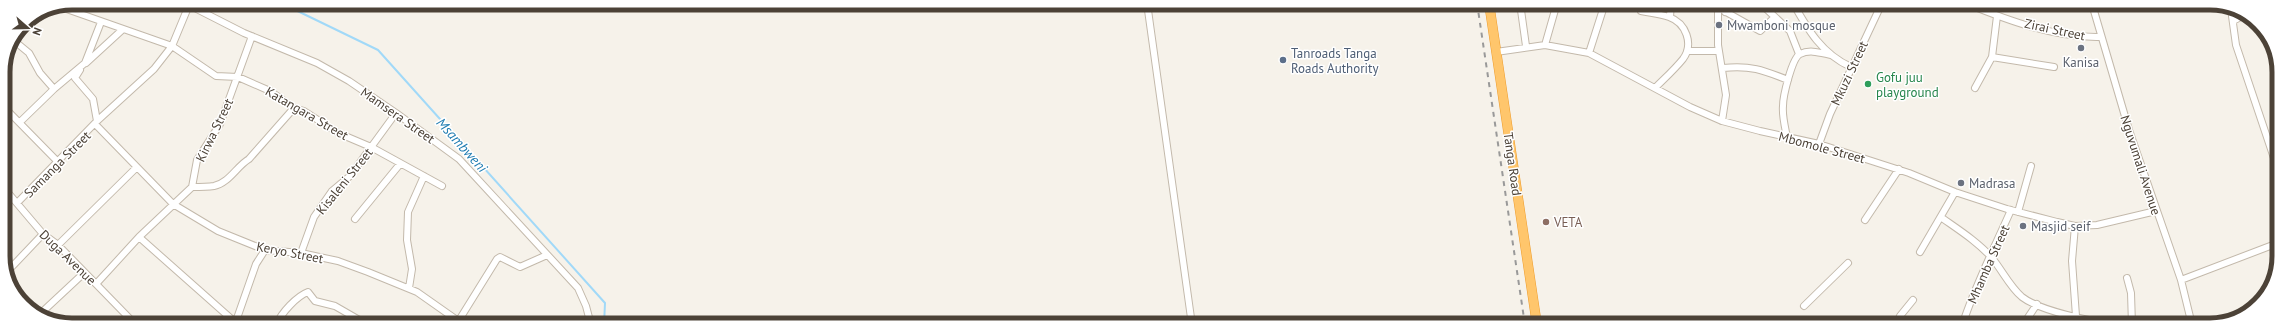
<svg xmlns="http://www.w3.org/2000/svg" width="2282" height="328" viewBox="0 0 2282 328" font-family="'PT Sans',sans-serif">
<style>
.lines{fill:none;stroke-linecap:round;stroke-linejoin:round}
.stream{stroke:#a1d9f8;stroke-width:2}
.minor-casing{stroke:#c3b9ab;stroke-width:8}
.highway-casing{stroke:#ee9c2c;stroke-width:10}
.minor{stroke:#fff;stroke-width:6}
.highway{stroke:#ffc66c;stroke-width:9}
.rail{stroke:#999;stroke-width:2;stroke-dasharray:5 5;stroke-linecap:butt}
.worship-dot{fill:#6b7280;stroke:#fff;stroke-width:1.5}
.service-dot{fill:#5c6f8a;stroke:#fff;stroke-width:1.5}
.leisure-dot{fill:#2e9e5b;stroke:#fff;stroke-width:1.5}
.education-dot{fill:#8d6e63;stroke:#fff;stroke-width:1.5}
.labels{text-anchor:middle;stroke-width:3;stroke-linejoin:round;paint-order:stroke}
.worship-label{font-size:13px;fill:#5b616d;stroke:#fff;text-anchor:start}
.street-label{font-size:13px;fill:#4c4237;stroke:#fff}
.service-label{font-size:13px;fill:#4e5e75;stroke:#fff;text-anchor:start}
.leisure-label{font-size:13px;fill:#27864d;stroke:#fff;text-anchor:start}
.education-label{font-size:13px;fill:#785e54;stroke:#fff;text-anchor:start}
.water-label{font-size:14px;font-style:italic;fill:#217db2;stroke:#fff}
.rim{fill:none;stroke:#4c4237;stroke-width:5}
</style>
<rect width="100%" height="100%" fill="#f6f2ea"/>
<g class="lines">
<!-- stream -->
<path class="stream" d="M281 3 378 50 605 303 604 325"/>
<defs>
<path id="minor" d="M185 3 244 33 317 63 349 81 396 113 459 159 578 288 586 306 591 325
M1147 3 1192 325
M1520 3 1526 46
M1710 3 1760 31 1775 17
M1760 3 1790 31 1799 54
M1793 3C1808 30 1822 54 1851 67
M1965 3C2007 20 2055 38 2100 37
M2092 4 2129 130 2181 280 2192 325
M58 6 172 46 216 76 238 77 270 91 294 108 304 111 338 133 371 147 442 186
M1718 8V45L1726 95 1722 121
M2231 9 2236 45 2278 170
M1641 11C1650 13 1660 14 1669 17 1686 23 1694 44 1683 59 1675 69 1664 79 1655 88
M1725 12 1733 3
M1670 17 1671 3
M2233 21 2244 15
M12 39 29 53 40 73 54 89
M1545 45 1557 3
M1687 51H1719
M1496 52 1545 45 1589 53 1690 107 1722 121 1760 131 1819 144 1909 173 1955 192 2007 209 2057 222 2075 226 2097 225 2156 211
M1589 53 1605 3
M1992 57 2054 67
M86 63 122 30
M1723 68C1750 65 1763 70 1788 80
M80 70 75 78 93 99 97 121
M1975 88 1992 57 1997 16
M3 106 58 162
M20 122 54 89 85 63 101 22
M96 125 173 204 218 231 265 250 301 253 338 261 368 272 417 292 464 325
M1787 137C1785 127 1782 116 1783 106 1783 96 1792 58 1800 54 1810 49 1821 53 1831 55
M1819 144 1830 114 1882 3
M192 187C199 187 207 187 214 186 229 183 237 166 249 159L294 108
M4 188 43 234 58 245 135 324
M18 202 97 121 154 69 172 46 189 5
M2018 212 2031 166
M1942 218C1959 230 1978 242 1992 258 2002 270 2010 287 2022 297 2040 311 2092 321 2116 325
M355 219 400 164
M1865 220 1899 169
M2075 226 2072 261 2076 316
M139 237 236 323
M58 245 137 167
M1920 252 1955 192
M301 253 314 217 332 191 350 176 396 113
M5 274 43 234
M2127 278 2131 293 2132 325
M2181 280 2278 243
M96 284 139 237 192 187 197 160 220 124 252 36
M409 288 412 269 407 240 408 212 424 176
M1804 306 1848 263
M40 314 84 273
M1965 317C1978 280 1995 246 2011 210
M235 324 256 264 265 250
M277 324C281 313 297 296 308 292L315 301 335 306 368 325
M456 325 497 259 500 257 520 267 547 255
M1896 325 1900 316 1913 300
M2023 325 2037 304"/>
<path id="highway" d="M1489 3 1537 325"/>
</defs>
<!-- minor casing -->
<use href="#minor" class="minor-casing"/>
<!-- highway casing -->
<use href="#highway" class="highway-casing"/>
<!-- minor -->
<use href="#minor" class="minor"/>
<!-- highway -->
<use href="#highway" class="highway"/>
<!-- rail -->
<path class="rail" d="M1477 3 1525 325"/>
</g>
<!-- markers -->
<g class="worship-dot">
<circle cx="1719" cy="25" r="4"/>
<circle cx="2081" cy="48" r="4"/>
<circle cx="1961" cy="183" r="4"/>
<circle cx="2023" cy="226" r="4"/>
</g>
<circle class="service-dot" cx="1283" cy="60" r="4"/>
<circle class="leisure-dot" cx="1868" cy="84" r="4"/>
<circle class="education-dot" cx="1546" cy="222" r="4"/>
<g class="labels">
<!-- worship labels -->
<g class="worship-label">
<text x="1727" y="30">Mwamboni mosque</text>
<text x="2081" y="67" text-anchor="middle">Kanisa</text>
<text x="1969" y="188">Madrasa</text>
<text x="2031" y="231">Masjid seif</text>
</g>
<!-- street labels -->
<g class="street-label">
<text transform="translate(2055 29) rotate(12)" y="5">Zirai Street</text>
<text transform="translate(1849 73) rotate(-65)" y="5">Mkuzi Street</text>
<text transform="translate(307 113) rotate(30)" y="5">Katangara Street</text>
<text transform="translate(398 115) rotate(35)" y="5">Mamsera Street</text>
<text transform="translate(214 130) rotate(-64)" y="5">Kirwa Street</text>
<text transform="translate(1822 147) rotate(15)" y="5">Mbomole Street</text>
<text transform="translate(57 164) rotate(-45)" y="5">Samanga Street</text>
<text transform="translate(1513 164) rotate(82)" y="5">Tanga Road</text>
<text transform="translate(2141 165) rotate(72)" y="5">Nguvumali Avenue</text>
<text transform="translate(344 181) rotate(-51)" y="5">Kisaleni Street</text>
<text transform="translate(290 252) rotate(11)" y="5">Keryo Street</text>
<text transform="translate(68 257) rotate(44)" y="5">Duga Avenue</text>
<text transform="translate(1988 264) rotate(-66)" y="5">Mhamba Street</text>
</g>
<!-- service labels -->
<g class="service-label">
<text x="1291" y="58">Tanroads Tanga<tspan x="1291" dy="15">Roads Authority</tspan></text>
</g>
<!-- leisure labels -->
<g class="leisure-label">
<text x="1876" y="82">Gofu juu<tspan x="1876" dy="15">playground</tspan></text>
</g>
<!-- education labels -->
<g class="education-label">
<text x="1554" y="227">VETA</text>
</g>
<!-- water labels -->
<g class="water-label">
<text transform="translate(462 145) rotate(48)" y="5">Msambweni</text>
</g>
</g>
<!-- crop -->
<path d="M0 0H2282V328H0ZM72 10H2210A62 62 0 0 1 2272 72V256A62 62 0 0 1 2210 318H72A62 62 0 0 1 10 256V72A62 62 0 0 1 72 10Z" fill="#fff" fill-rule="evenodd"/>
<path class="rim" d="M72 10H2210A62 62 0 0 1 2272 72V256A62 62 0 0 1 2210 318H72A62 62 0 0 1 10 256V72A62 62 0 0 1 72 10Z"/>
<!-- north arrow -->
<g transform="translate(28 28) rotate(110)" stroke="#ffffff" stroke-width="3" paint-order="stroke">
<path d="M0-3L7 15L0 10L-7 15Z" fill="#4c4237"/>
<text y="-6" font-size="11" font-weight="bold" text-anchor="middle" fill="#4c4237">N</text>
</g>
</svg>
